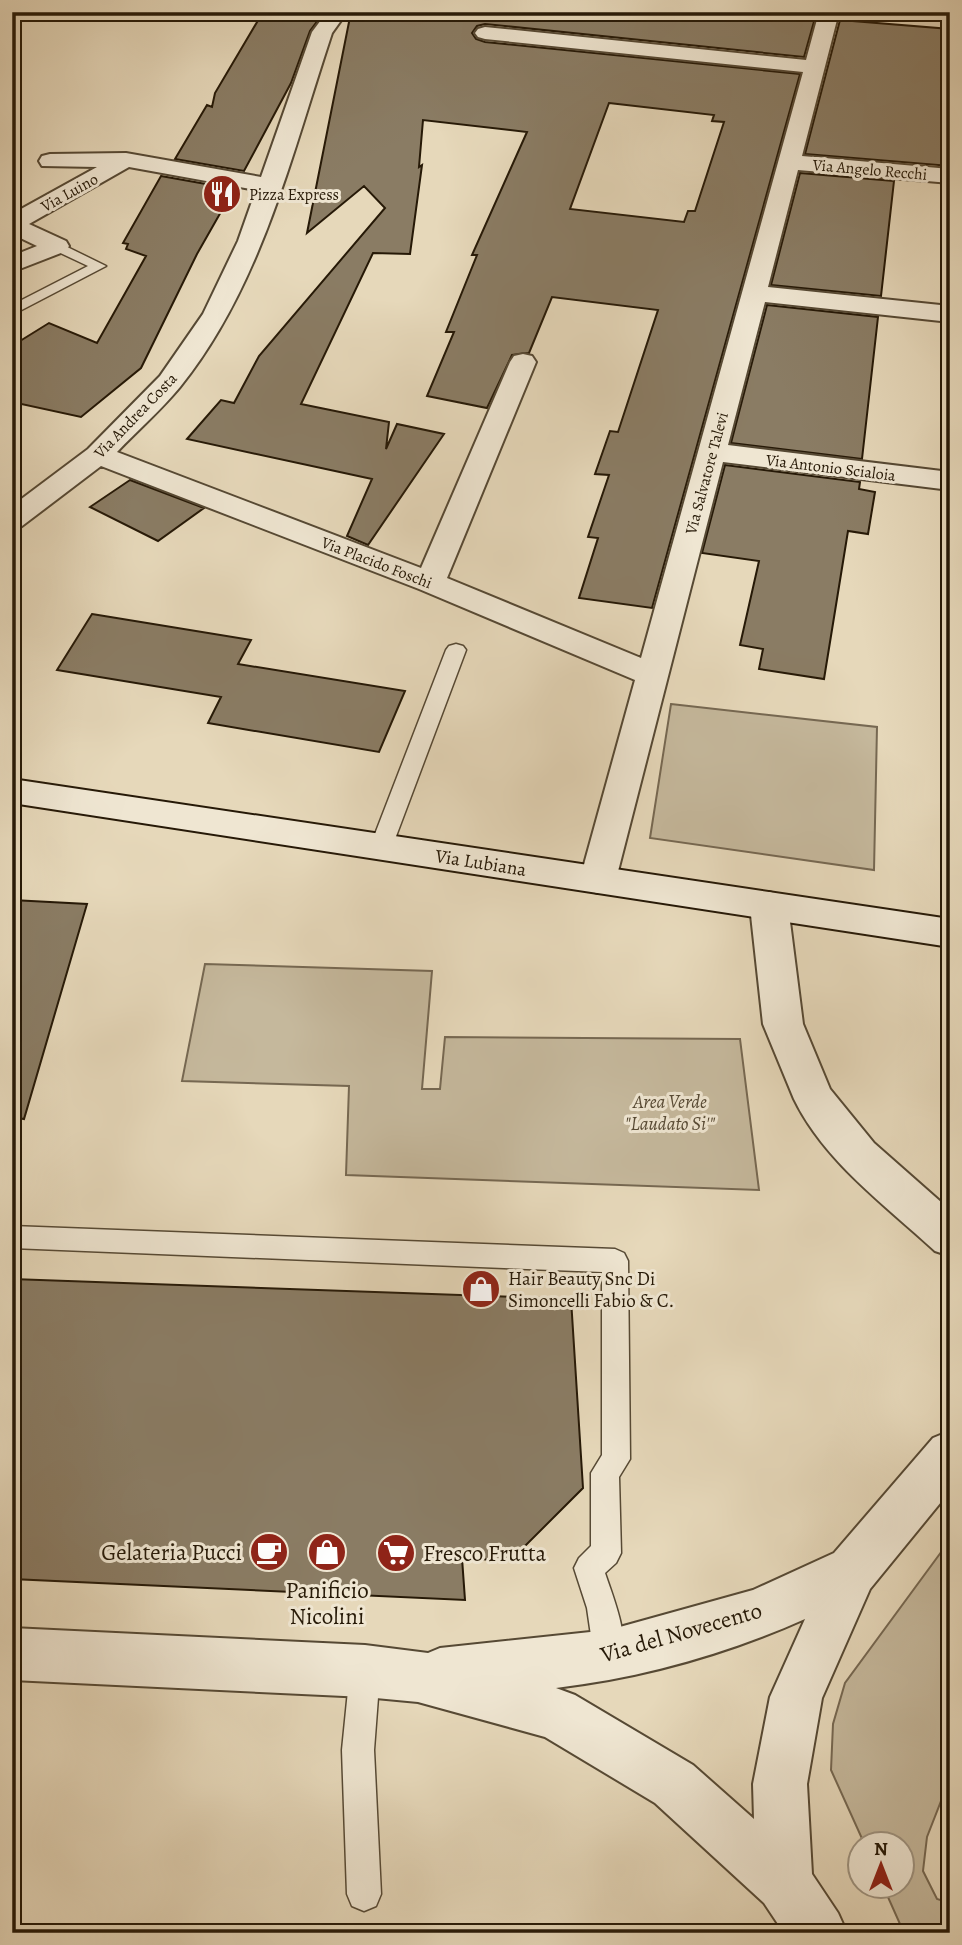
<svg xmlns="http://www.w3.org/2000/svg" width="962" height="1945" viewBox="0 0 962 1945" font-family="Alegreya,serif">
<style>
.green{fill:#c5b89c;stroke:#766852;stroke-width:2}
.building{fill:#8a7c64;stroke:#261907;stroke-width:2;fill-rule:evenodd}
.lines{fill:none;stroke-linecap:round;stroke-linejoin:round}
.lane-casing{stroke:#564934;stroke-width:3}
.street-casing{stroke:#564934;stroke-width:4}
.secondary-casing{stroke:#261907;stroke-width:4}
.lane{fill:#efe6d2;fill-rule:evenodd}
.street{fill:#efe6d2;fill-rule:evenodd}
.secondary{fill:#efe6d2;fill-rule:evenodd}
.labels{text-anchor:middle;stroke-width:6;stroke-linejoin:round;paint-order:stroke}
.far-street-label{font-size:16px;fill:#261907;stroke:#efe6d2}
.far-poi-label{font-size:16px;fill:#261907;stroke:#efe6d2;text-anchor:start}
.street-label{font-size:19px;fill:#261907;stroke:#efe6d2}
.park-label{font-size:19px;font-style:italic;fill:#564934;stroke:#efe6d2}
.poi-label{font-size:19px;fill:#261907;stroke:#efe6d2;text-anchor:start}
.near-poi-label{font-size:23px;fill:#261907;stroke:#efe6d2;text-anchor:end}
.near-street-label{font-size:23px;fill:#261907;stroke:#efe6d2}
</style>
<rect width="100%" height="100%" fill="#e6d8ba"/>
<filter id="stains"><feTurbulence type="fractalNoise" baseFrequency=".00286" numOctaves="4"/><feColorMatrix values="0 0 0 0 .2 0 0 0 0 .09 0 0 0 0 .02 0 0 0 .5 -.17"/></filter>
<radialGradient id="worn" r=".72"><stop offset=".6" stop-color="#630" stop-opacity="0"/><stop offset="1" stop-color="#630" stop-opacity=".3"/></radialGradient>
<!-- green -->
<path class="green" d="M671 704 877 727 874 870 650 838Z
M205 964 432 971 422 1089H440L445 1037 740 1039 759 1190 346 1175 349 1086 182 1081Z
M950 1540V1778L927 1837 923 1871 937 1899 950 1903V1933H904L883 1886 902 1885V1843H864L831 1770 833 1724 845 1683Z"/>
<!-- building -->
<path class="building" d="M263 12H324L310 31 291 83 244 171 175 159 207 105 212 107 215 93Z
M351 12H809L807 17 815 18 804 57 485 24 477 26 472 33 476 39 485 42 800 74 652 608 579 598 598 538 588 537 609 475 595 474 610 431 618 432 658 310 552 297 529 353 512 355 487 408 427 396 454 332H446L477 255H472L527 132 423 120 419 167 422 165 410 254 373 253 301 404 389 422 386 449 397 424 444 434 368 545 347 536 372 479 187 439 221 400 234 403 259 356 385 208 364 186 307 233ZM609 103 714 115 712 121 724 122 695 211H688L684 222 570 209Z
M840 20 950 29V166L805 154Z
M800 173 894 181 881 296 771 285Z
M161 176 234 189 197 254 141 368 81 417 12 402V346L49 323 97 343 146 256 126 249 128 244 123 243Z
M767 305 878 317 862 459 731 443Z
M725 465 860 482 859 489 875 492 868 534 848 531 824 679 759 669 763 649 740 645 759 561 702 553Z
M130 480 204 508 158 541 90 507Z
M92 614 251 640 238 664 405 691 379 752 208 723 221 697 57 670Z
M12 900 87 904 24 1119 12 1117Z
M12 1279 571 1299 583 1488 510 1561 462 1558 465 1600 12 1579Z"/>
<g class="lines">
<defs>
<path id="lane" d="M57 242 106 266 12 315V305L88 266 52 249 50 246Z
M456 644 463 646 466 650 392 847 389 852 381 855 373 852 370 847 446 650 449 646Z
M12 1226 615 1249 624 1253 628 1261 630 1459 619 1477 621 1553 616 1563 605 1573C614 1600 631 1640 620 1667L609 1671 598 1667 594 1656 587 1608 574 1568 579 1558 591 1546V1473L602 1455V1272L12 1248Z
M365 1656 376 1660 380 1671 374 1750 381 1894 376 1906 364 1911 352 1906 347 1894 342 1750 350 1671 354 1660Z"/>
<path id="street" d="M327 12H347L332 33C292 153 261 287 180 387 161 410 137 431 117 452L421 568 510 362 514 356 523 354 532 356 536 362 447 578 641 658 803 72 485 39 478 37 475 33 478 29 485 27 806 60 819 12H839L802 156 950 169V183L798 170 768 287 950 306V322L765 302 728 445 950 472V490L723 462 616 879 611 889 598 893 585 889 580 879 635 680 419 589 101 466 22 526 12 529V506L88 449 160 376 203 314 238 241 256 190 129 167 29 224 66 241 69 246 66 251 12 272V256L37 246 12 234V214L97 167 42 166 39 161 42 156 50 154 126 153 261 177 312 32Z
M769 892 782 896 788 906 803 1024 830 1089 874 1143 950 1210V1256L935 1251C885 1205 824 1161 794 1099L763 1024 750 906 756 896Z
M950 1431V1491L870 1589 822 1698 807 1784 812 1874 838 1913 847 1933H784L764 1903 655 1803 545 1737 418 1702 365 1697 12 1680V1628L365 1645 428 1653 440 1648 609 1630 753 1590 834 1553 933 1438ZM805 1619 770 1697 753 1784 754 1819 693 1765 575 1695 556 1688C641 1678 727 1654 805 1619Z"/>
<path id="secondary" d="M12 779 950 919V947L12 803Z"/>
</defs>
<!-- lane casing -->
<use href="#lane" class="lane-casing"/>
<!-- street casing -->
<use href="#street" class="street-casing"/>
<!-- secondary casing -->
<use href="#secondary" class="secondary-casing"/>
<!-- lane -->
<use href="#lane" class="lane"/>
<!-- street -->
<use href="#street" class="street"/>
<!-- secondary -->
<use href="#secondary" class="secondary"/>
</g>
<!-- icons -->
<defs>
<symbol id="restaurant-disc" viewBox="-11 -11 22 22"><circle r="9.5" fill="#8f2418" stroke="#efe6d2"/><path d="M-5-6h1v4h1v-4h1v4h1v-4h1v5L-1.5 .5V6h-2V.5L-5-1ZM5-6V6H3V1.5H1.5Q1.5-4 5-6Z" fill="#fff"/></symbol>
<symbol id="shop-disc" viewBox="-11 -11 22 22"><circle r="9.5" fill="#8f2418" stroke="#efe6d2"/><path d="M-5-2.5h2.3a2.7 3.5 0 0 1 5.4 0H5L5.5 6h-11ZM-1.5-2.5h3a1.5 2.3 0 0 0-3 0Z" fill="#fff"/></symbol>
<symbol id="cafe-disc" viewBox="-11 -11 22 22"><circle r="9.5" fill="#8f2418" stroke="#efe6d2"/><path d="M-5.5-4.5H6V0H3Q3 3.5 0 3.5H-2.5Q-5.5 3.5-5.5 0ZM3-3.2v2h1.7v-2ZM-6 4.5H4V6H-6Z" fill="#fff"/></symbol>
<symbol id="supermarket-disc" viewBox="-11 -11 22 22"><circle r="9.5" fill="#8f2418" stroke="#efe6d2"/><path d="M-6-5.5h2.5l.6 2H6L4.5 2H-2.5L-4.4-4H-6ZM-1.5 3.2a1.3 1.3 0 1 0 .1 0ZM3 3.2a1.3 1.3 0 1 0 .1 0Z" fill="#fff"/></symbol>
</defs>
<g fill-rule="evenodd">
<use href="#restaurant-disc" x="200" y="172" width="44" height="44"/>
<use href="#shop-disc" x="459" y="1267" width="44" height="44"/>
<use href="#cafe-disc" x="247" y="1530" width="44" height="44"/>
<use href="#shop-disc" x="305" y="1530" width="44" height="44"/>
<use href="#supermarket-disc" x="374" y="1531" width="44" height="44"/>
</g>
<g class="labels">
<!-- far-street labels -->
<g class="far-street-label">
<text transform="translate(870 169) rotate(5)" y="6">Via Angelo Recchi</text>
<text transform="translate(69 192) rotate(-29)" y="6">Via Luino</text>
<text transform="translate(135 415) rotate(-46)" y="6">Via Andrea Costa</text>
<text transform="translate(831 467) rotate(7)" y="6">Via Antonio Scialoia</text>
<text transform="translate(706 473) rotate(-75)" y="6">Via Salvatore Talevi</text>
<text transform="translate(377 562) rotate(21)" y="6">Via Placido Foschi</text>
</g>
<!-- far-poi labels -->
<g class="far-poi-label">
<text x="249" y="200">Pizza Express</text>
</g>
<!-- street labels -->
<g class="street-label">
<text transform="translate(481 862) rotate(9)" y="7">Via Lubiana</text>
</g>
<!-- park labels -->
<g class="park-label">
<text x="670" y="1108">Area Verde<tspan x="670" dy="22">"Laudato Si'"</tspan></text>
</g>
<!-- poi labels -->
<g class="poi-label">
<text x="508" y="1285">Hair Beauty Snc Di<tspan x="508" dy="22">Simoncelli Fabio &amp; C.</tspan></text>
</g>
<!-- near-poi labels -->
<g class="near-poi-label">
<text x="242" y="1560">Gelateria Pucci</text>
<text x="423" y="1561" text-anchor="start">Fresco Frutta</text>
<text x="327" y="1598" text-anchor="middle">Panificio<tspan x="327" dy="26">Nicolini</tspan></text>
</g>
<!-- near-street labels -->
<g class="near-street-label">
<text transform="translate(681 1632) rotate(-16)" y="8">Via del Novecento</text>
</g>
</g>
<!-- margin -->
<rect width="962" height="1945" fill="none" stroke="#e6d8ba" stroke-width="42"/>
<rect x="14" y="14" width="934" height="1917" fill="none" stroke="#261907" stroke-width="3.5"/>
<rect x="21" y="21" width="920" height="1903" fill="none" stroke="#261907" stroke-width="2"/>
<!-- north arrow -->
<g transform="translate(881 1865)"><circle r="33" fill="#efe6d2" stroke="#9f9481" stroke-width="2"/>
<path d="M0-5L12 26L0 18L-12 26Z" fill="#8f2418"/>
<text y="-10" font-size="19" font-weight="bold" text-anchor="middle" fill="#261907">N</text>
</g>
<rect width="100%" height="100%" filter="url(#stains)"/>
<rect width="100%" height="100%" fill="url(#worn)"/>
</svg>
